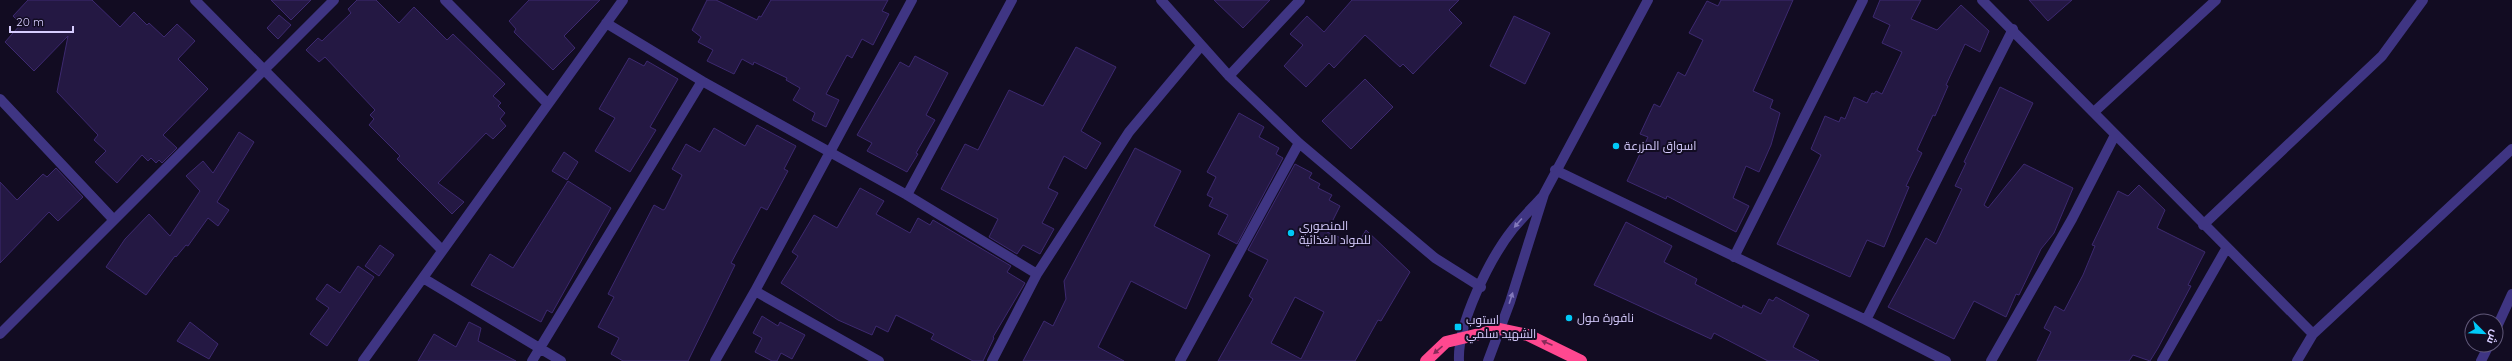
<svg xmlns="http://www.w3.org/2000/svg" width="2512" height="361" viewBox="0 0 2512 361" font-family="Quicksand,Cairo,sans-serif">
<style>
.building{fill:#241843;stroke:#3d2970;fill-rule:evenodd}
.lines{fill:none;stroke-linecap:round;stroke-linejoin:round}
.minor{stroke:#3f3583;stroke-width:10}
.highway{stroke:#ff4890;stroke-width:12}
.oneway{fill:#8379bb}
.oneway2{fill:#882a59}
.poi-dot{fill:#00caf8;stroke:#120c22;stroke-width:1.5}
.labels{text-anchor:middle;stroke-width:4;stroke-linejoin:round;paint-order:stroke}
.poi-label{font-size:12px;fill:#d7cdff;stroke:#120c22;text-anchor:start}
</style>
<rect width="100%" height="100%" fill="#120c22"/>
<!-- building -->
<path class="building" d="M28 0H92L120 27 134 12 147 25 149 23 164 37 177 24 195 41 178 59 208 89 163 135 177 148 162 163 159 160 156 163 151 158 148 161 142 155 117 183 95 162 106 151 94 140 98 135 57 92 68 36 34 71 5 42 21 24 13 16Z
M271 0H311L291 20Z
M357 0H376L399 23 414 7 447 40 453 34 505 84 493 96 501 103 498 106 505 113 500 119 506 126 493 139 486 133 438 183 464 202 452 214 397 159 400 156 369 125 374 119 370 115 375 110 325 57 319 62 306 50 318 38 322 41 351 13 348 9Z
M529 0H600L564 36 575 48 553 70 514 32 516 29 509 21Z
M707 0H716L757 20 759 16 761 17 771 0H888L882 11 889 14 873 45 862 39 852 58 847 55 826 94 839 100 826 127 812 120 815 113 793 100 800 88 786 80 787 78 754 62 753 65 742 59 734 74 707 61 713 50 698 42 701 37 692 30Z
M1214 0H1270L1243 28Z
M1352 0H1459L1449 10 1462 23 1413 74 1403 64 1400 67 1365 35 1334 68 1329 63 1306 87 1284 66 1303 45 1290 34 1307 16 1324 32Z
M1721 0H1793L1753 91 1773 100 1770 108 1780 113 1771 145 1759 172 1746 166 1733 198 1749 206 1736 232 1667 196 1666 199 1627 181 1648 137 1640 134 1654 104 1660 107 1678 72 1685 76 1703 40 1689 33 1707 1 1718 6Z
M1880 0H1921L1911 19 1937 30 1961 5 1989 31 1980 52 1965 44 1946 85 1948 86 1935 116 1933 115 1917 150 1922 153 1906 186 1909 187 1884 247 1867 240 1850 277 1777 244 1821 155 1811 149 1825 116 1839 122 1841 117 1845 119 1854 97 1867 103 1872 93 1874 94 1876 91 1882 94 1902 52 1882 43 1890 25 1873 17Z
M2029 0H2072L2048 21Z
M279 15 291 25 278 39 267 28Z
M1514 16 1550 33 1525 84 1490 66Z
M1076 47 1116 67 1081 131 1101 143 1086 169 1064 156 1048 188 1058 193 1042 223 1054 229 1040 254 1023 245 1017 254 989 237 998 219 941 189 965 144 978 150 1009 90 1043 106Z
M915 56 948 73 926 115 935 120 916 153 918 154 907 172 867 151 872 143 857 135 900 62 909 67Z
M629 58 644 66 647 61 678 79 650 127 656 130 630 172 595 151 615 118 599 109Z
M1365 79 1393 107 1351 149 1322 121Z
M2000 87 2033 103 1984 205 1988 208 2024 164 2073 188 2054 233 2041 249 2019 295 2016 294 2006 317 1974 301 1954 339 1888 307 1926 238 1936 244 1962 189 1955 186 1966 163 1964 162Z
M1239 113 1264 127 1259 137 1279 148 1276 154 1283 158 1237 244 1218 234 1228 215 1209 206 1213 198 1207 195 1216 177 1207 172Z
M757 125 796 146 784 169 788 171 767 210 761 207 731 263 735 265 688 361H623L611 354 619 338 598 327 614 297 608 294 654 205 663 210 665 209 682 175 672 169 686 144 700 152 714 128 745 146Z
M239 132 254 142 217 202 229 210 218 226 208 218 188 246 186 245 176 257 175 256 146 295 106 267 125 239 149 214 170 236 200 191 186 176 203 161 213 173Z
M1135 148 1181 171 1154 226 1210 255 1186 309 1131 281 1098 347 1124 361H1023L1044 321 1053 326 1066 299 1064 281Z
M564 152 578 162 567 180 552 171Z
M1295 164 1312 173 1309 178 1320 184 1318 188 1332 195 1329 200 1340 206 1327 232 1357 245 1366 230 1410 272 1381 321 1378 320 1355 361H1218L1253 299 1249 296 1268 260 1248 250ZM1295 297 1324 312 1301 359 1271 343Z
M56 168 83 197 58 221 49 212 0 263V182L17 200 43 174 47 177Z
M568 181 611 208 552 313 547 310 541 322 471 285 490 254 513 268Z
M2139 185 2165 210 2157 228 2205 252 2188 285 2191 286 2158 348 2150 361 2133 355 2129 361H2037L2051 332 2044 328 2055 306 2064 311 2083 275 2095 246 2092 245 2118 191 2128 196Z
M860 188 884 201 876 214 910 233 918 218 930 225 933 220 1011 266 1007 272 1025 283 993 337 994 338 983 361H973L931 339 934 334 896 315 888 332 876 326 872 335 838 320 781 283 798 256 792 252 814 215 837 228Z
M1626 222 1672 246 1664 262 1697 279 1695 284 1742 308 1743 305 1761 314 1769 299 1773 301 1776 297 1809 315 1793 347 1819 361H1768L1714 333 1711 339 1594 285Z
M380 245 394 255 379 276 365 266Z
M358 266 374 277 327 346 310 334 329 308 316 299 327 284 340 293Z
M762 316 778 326 780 322 805 335 792 359 781 353 777 361H772L755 352 762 338 753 333Z
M190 322 218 344 209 359 177 341Z
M469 322 481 328 478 341 516 361H418L434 334 456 347Z"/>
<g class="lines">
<!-- minor -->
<path class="minor" d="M195 0 442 250
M445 0 548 104
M1161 0 1229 76 1299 143 1435 258 1481 287
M1982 0 2313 334
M606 23 702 81 907 195 1037 274
M1229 76 1300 0
M0 99 113 219
M2094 112 2216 0
M1555 170 1866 320 1946 361
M907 195 1012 0
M2203 225 2382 56 2423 0
M1734 257 1863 0
M423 278 561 361
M755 291 879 361
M1866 320 2013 29
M2496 329 2512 294
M0 334 334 0
M363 361 623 0
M532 361 702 81
M715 361 755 291 912 0
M992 361 1037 274 1129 132 1201 46
M1180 361 1299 143
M1459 361C1457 324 1490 258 1513 229 1522 218 1532 208 1542 197
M1488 361 1510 302 1544 194 1648 0
M1991 361 2072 219 2115 135
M2162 361 2226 249
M2297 361 2313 334 2512 149
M2481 361 2489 345"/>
<!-- highway -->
<path class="highway" d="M1426 361 1446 342 1500 329 1528 335 1581 361"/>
</g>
<!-- one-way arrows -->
<defs><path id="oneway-solid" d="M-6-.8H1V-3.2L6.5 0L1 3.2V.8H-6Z"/></defs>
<g class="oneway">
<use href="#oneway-solid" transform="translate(1518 223) rotate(131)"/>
<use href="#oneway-solid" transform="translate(1511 298) rotate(-72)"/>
</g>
<g class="oneway2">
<use href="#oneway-solid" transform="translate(1547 343) rotate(-157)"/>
<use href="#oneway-solid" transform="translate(1438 350) rotate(139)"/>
</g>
<!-- markers -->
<g class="poi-dot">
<circle cx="1616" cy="146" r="4"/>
<circle cx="1291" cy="233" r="4"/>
<circle cx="1569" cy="318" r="4"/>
<rect x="1454" y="323" width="8" height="8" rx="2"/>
</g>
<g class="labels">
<!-- poi labels -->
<g class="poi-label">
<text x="1624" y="150">اسواق المزرعة</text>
<text x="1299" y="230">المنصوري<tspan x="1299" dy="14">للمواد الغذائية</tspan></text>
<text x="1577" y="322">نافورة مول</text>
<text x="1466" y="324">استوب<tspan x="1466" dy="14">الشهيد سلمي</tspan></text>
</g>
</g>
<!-- north arrow -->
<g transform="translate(2484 333) rotate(114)"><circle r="19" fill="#120c22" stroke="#61597a"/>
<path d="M0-3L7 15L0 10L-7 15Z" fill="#00caf8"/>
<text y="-6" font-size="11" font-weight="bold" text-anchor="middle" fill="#d7cdff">ش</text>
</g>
<!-- scale -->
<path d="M10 26v6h63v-6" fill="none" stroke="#d7cdff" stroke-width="2"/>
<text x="16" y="26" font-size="12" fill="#d7cdff" stroke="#120c22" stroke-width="3" paint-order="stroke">20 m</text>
</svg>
